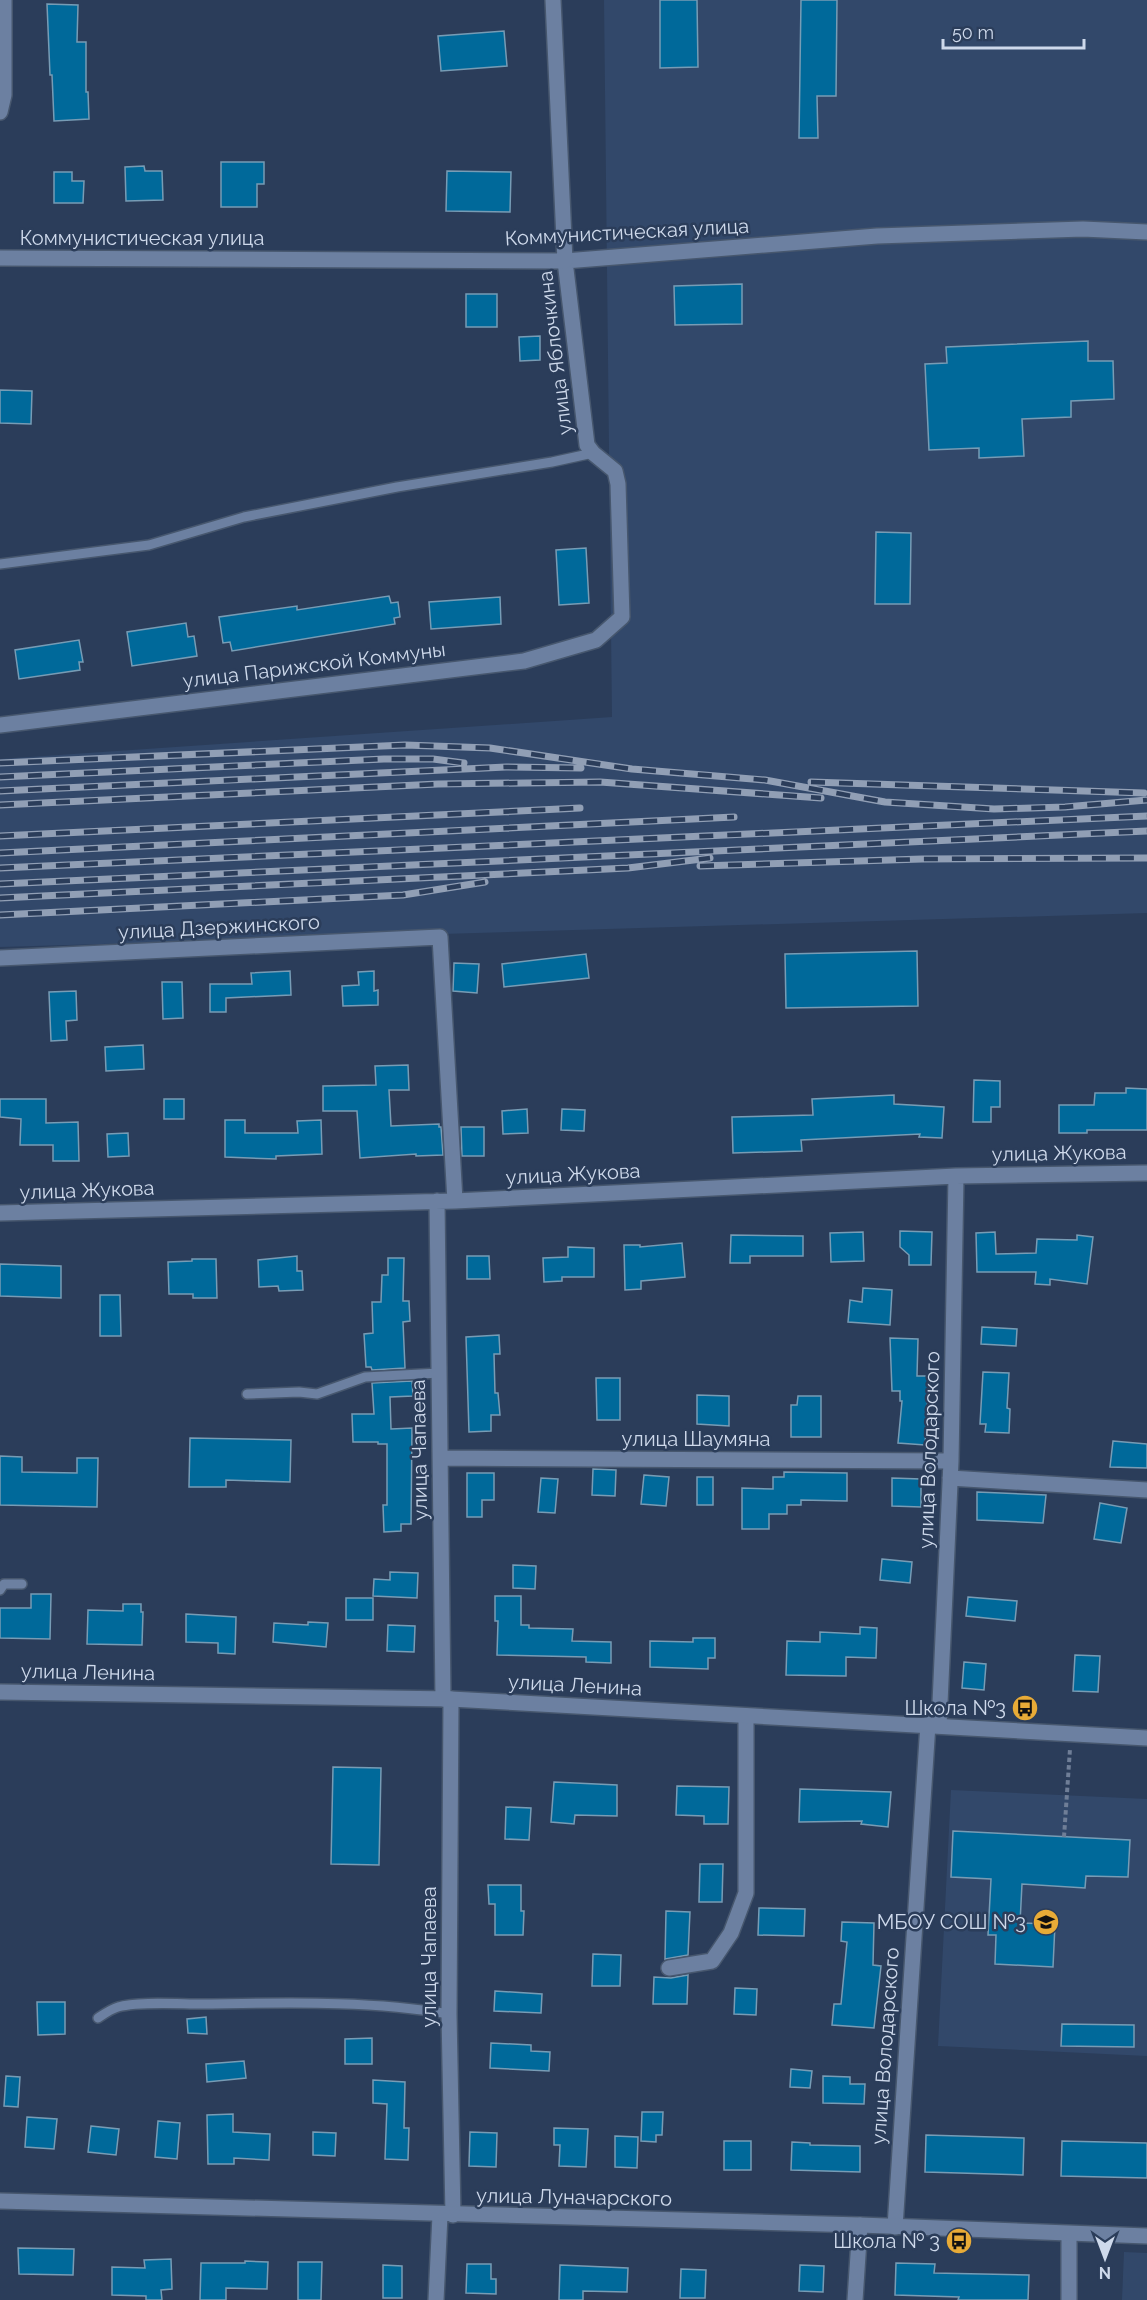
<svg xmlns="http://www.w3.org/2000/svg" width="1147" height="2300" viewBox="0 0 1147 2300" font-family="Raleway,sans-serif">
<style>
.built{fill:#32486a}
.building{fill:#00699a;stroke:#779cb5;stroke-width:1.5}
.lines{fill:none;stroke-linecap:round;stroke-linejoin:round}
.lane-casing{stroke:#47576e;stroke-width:12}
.street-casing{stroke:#47576e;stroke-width:18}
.secondary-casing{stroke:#47576e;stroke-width:18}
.path{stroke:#6f7e97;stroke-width:4;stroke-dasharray:4.5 3;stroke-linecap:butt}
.lane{stroke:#6c80a1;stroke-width:9}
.street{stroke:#6c80a1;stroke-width:15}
.secondary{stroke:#6c80a1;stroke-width:15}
.rail-casing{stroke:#919fb5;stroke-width:7}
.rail{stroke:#2b3d5a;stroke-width:4.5;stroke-dasharray:14;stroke-linecap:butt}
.labels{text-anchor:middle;stroke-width:5;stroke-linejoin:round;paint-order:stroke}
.street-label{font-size:20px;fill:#ced9eb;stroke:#2b3d5a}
.poi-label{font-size:20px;fill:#ced9eb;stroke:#2b3d5a;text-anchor:end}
</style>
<rect width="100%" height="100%" fill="#2b3d5a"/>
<!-- built -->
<path class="built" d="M604 0H1147V913L0 947V759L612 717Z
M951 1790 1147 1799V2056L938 2046Z
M1124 2252 1147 2253V2300H1122Z"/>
<!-- building -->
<path class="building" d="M660 0H697L698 67 660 68Z
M801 0H837L836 96H817L818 138H799Z
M47 4 78 5 77 42H86V92H88L89 119 54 121 52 75H50Z
M504 31 507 66 441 71 438 36Z
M221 162H264V184H257V207H221Z
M144 166 145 171H162L163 200 126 201 125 167Z
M447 171 511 172 510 212 446 211Z
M54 172H72V181H84L83 203H54Z
M742 284V324L675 325 674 286Z
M466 294H497V327H466Z
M540 336V360L520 361 519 337Z
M1088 341V361H1113L1114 399 1071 401V417L1022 419 1024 456 979 458V448L929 450 925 364 947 363 946 347Z
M0 390 32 391 31 424 0 423Z
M876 532 911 533 910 604H875Z
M586 548 589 603 559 605 556 550Z
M389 596 391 603 398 602 400 617 394 618 395 624 232 651 230 642 223 643 219 617 297 606V610Z
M500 597 501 624 431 629 429 602Z
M186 623 188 637 194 636 197 656 132 666 127 632Z
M79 640 83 662H79L80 670 19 679 15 650Z
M917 951 918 1006 786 1008 785 954Z
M586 954 589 978 504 987 502 964Z
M454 963 479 964 477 993 453 991Z
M290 971 291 995 226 998V1012H210V984H252L251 973Z
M374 971V991L378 990V1005L343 1006 342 986 359 985 358 972Z
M162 982H182L183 1018 163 1019Z
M76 991 77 1020 66 1021 67 1040 51 1041 49 992Z
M143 1045 144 1069 106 1071 105 1047Z
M408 1065 409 1090H389L391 1126 439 1124V1127H441L443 1155 416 1156V1154L360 1158 357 1111H323V1086L376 1085 375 1066Z
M974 1080 1000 1081V1107H991V1122H973Z
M1126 1088 1147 1089V1130H1087V1133H1059V1105H1094L1095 1093H1126Z
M894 1095V1104L944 1107 942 1138 919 1137 920 1134 801 1140 802 1151 733 1153 732 1117 813 1115 812 1099Z
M0 1099H46V1123L78 1122 79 1161H53V1145H20L21 1119 0 1117Z
M164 1099H184V1119H164Z
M527 1109 528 1133 503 1134 502 1111Z
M562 1109 585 1110 584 1131 561 1130Z
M225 1120H245V1133H298L297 1121 321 1120 322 1154 276 1156V1159L225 1157Z
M461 1127H484V1156H462Z
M128 1133 129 1156 108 1157 107 1134Z
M900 1231 932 1232 931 1265H909V1255L900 1247Z
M863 1232 864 1261 831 1262 830 1233Z
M995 1232 996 1254 1036 1253 1037 1239 1077 1240V1235L1093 1237 1087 1284 1050 1279V1285L1035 1284 1036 1272H977L976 1233Z
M731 1235 803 1236V1256H750V1263H730Z
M682 1243 685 1277 641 1281V1289L625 1290 624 1245H640V1247Z
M568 1247 594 1248V1277H562V1281L544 1282 543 1258 568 1257Z
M297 1256V1271H302L303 1290 279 1291 278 1286 259 1287 258 1260Z
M467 1256H489L490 1279H467Z
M388 1258H404L403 1301H409L410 1321 403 1322 405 1368 372 1370 371 1367H366L364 1334 373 1333 372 1302H381L382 1275H388Z
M192 1259H216L217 1298H193V1294H169L168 1262 192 1261Z
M0 1264 61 1266V1298L0 1296Z
M863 1288 892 1290 890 1325 848 1322 850 1300 862 1302Z
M100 1295H120L121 1336H100Z
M982 1327 1017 1329 1016 1346 981 1344Z
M499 1335 500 1354H494L495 1393H498L500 1415H491V1431L469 1432 466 1337Z
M890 1338 918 1339 917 1376H929L925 1445 898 1443 902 1401H900V1391H892Z
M983 1372 1009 1373 1007 1408 1010 1409 1009 1433 985 1432 986 1424H980Z
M596 1378H620V1420H597Z
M412 1381 413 1396 390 1397 391 1429 412 1428 411 1524H401V1531L384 1532 383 1505H387V1444H378V1442H353L352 1414H374L372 1383Z
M697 1395 729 1396V1426L697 1424Z
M798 1396H821V1437H791V1405H797Z
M190 1438 291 1440 290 1482 226 1480V1487H189Z
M1113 1441 1147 1444V1468L1110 1467Z
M0 1456 22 1457V1472L77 1473V1458H98L97 1507 0 1505Z
M593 1469 616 1470 615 1496 592 1495Z
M784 1472 847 1473V1501L801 1500V1505H787V1514H769V1529H742V1488L773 1489V1477H784Z
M467 1473H494V1500H482V1517H467Z
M644 1475 669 1477 666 1506 641 1504Z
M697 1477H713V1505H697Z
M541 1478 558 1479 555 1513 538 1512Z
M892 1478 921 1479V1507L892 1506Z
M977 1492 1046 1495 1043 1523 977 1520Z
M1100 1503 1127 1508 1121 1543 1094 1539Z
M882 1559 912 1562 910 1583 880 1580Z
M513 1565 536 1566 535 1589 513 1588Z
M390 1572 418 1573 417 1598 373 1596 374 1579 390 1580Z
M31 1594H51L50 1639 0 1638V1608H31Z
M495 1596H521V1625H529V1628L573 1629 572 1641 611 1642V1663L586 1662V1657L497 1655 498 1621H495Z
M968 1597 1017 1601 1015 1621 966 1616Z
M346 1598H373V1620H346Z
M123 1604H141V1612H143L142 1645 87 1644 88 1610 123 1611Z
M186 1614 236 1617 235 1654 218 1653V1643L186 1642Z
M308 1622 328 1623 326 1647 273 1642 274 1623 308 1625Z
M388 1625 415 1626 414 1652 387 1651Z
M860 1627 877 1628 876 1658 846 1657V1676L786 1675 787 1641 820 1642V1632L860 1634Z
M693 1638H715V1658H708V1669L650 1667V1641L693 1642Z
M1075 1655 1100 1656 1098 1692 1073 1691Z
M964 1662 986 1664 984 1690 962 1688Z
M333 1767 381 1768 379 1865 331 1864Z
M554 1782 617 1785V1816L575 1815 574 1824 551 1822Z
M677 1786 729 1787 728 1824H704V1816L676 1815Z
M800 1789 891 1792 888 1827 861 1824 862 1821 799 1822Z
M506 1807 531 1808 529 1840 505 1839Z
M953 1831 1130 1840 1128 1877 1086 1876 1085 1888 1022 1884 1020 1923 1055 1924 1053 1967 995 1964 996 1935H988L991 1879 951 1877Z
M700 1864H723L722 1902H699Z
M488 1885H521V1911H524L523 1935H495V1904H489Z
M759 1908 805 1909 804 1936 758 1935Z
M666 1911 690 1912 688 1955 665 1959Z
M842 1922 874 1923 873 1965 881 1966 874 2028 832 2025 834 2004H841L847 1942 841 1941Z
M593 1954 621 1955 620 1986H592Z
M688 1975 687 2004H653L654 1977 671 1978Z
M735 1988 757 1989 756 2015 734 2014Z
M495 1991 542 1994 541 2013 494 2011Z
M37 2002H65V2034L38 2035Z
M206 2017 207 2034 188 2033 187 2019Z
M1062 2024 1134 2025V2047L1061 2046Z
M372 2038V2064H345V2039Z
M491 2043 531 2045V2051L550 2052 549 2071 490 2068Z
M244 2061 246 2078 207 2082 206 2064Z
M791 2069 812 2071 810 2088 790 2087Z
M6 2076 20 2077 18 2107 4 2106Z
M823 2076 850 2077V2084H865L864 2104 823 2103Z
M373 2080 405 2082 404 2128H409L408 2160 385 2159 387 2104 373 2103Z
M642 2112H663L662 2135H656V2142L641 2141Z
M233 2114V2132L270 2134 269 2160 234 2158V2164H208L207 2115Z
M27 2117 57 2119 54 2149 25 2147Z
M158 2121 180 2123 177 2159 155 2157Z
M91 2126 119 2129 116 2155 88 2152Z
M554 2128 588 2129 586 2167 559 2166 560 2145H554Z
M313 2132 336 2133 335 2156 313 2155Z
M470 2132 497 2133 496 2167 469 2166Z
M926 2135 1024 2138 1023 2175 925 2172Z
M615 2136 638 2137 637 2168 615 2167Z
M724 2141H751V2170H724Z
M1062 2141 1147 2143V2178L1061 2176Z
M792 2142 810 2143V2145L860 2146V2172L791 2170Z
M18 2248 74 2249 73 2275 19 2274Z
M171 2259 172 2289 161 2290 162 2300H146V2296L112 2295V2267L145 2268 144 2260Z
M245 2261 268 2262 267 2289 226 2288V2300H200L201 2263H245Z
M298 2262H322L321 2300H298Z
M896 2263 935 2264 934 2273 1029 2275 1028 2300H958L959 2297 895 2295Z
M467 2264H491V2279H496V2294L466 2293Z
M383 2265 402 2266V2298H383Z
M560 2265 628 2268 627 2292 583 2291V2300H559Z
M800 2265 824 2266 823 2292 799 2291Z
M681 2269 706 2270 705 2298H680Z"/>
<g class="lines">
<defs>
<path id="lane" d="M0 564 149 545 244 517 397 487 552 462 593 453
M247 1394 299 1392 317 1394 365 1377 439 1373
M0 1590 4 1584H22
M98 2018C104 2014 111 2009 118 2007 137 2001 180 2004 201 2004 283 2003 368 2000 449 2014"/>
<path id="street" d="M0 112 4 95V0
M0 725 524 661 596 640 622 617 618 484 615 471 593 453 587 445 565 261 877 236 1083 229 1147 232
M0 958 440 937 455 1201
M437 1201 443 1699
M0 1213 455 1201 956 1176 1147 1173
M440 1458 951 1461
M950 1478 1147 1490
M451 1699 449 2014 453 2215
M939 1725 951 1461 956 1176
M669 1968 712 1961 731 1933 746 1893V1716
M895 2227 928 1724
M1069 2234V2300
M436 2300 440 2215
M855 2300 860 2225"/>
<path id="secondary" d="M0 258 565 261 553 0
M0 1692 451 1699 1147 1738
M0 2201 860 2225 1147 2236"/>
</defs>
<!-- lane casing -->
<use href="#lane" class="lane-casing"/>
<!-- street casing -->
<use href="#street" class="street-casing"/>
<!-- secondary casing -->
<use href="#secondary" class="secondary-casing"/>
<!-- path -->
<path class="path" d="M1064 1837 1070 1749"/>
<!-- lane -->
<use href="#lane" class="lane"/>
<!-- street -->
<use href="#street" class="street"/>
<!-- secondary -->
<use href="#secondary" class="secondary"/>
<defs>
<path id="rail" d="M0 763 405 745 490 748 632 769 765 780 885 802 994 809 1065 807 1147 800
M0 777 384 759H433L464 763
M811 782 1144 793
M0 791 506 767 581 768
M0 805 438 784 600 782 821 798
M0 836 580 808
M0 853 734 817
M700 866 922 859 1147 858
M0 868 1147 816
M0 884 1147 831
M0 898 628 868 710 858
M0 915 403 895 485 882"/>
</defs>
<!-- rail casing -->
<use href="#rail" class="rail-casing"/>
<!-- rail -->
<use href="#rail" class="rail"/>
</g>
<!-- icons -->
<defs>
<symbol id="bus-disc" viewBox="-11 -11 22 22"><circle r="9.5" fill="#e8ab37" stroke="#2b3d5a"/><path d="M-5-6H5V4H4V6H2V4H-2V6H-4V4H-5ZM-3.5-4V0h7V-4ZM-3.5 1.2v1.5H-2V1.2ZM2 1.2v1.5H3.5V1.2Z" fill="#111"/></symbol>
<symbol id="school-disc" viewBox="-11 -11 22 22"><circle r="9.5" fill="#e8ab37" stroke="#2b3d5a"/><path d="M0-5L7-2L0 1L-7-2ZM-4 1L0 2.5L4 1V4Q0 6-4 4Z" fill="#111"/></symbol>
</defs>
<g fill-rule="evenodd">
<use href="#bus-disc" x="1010" y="1693" width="30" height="30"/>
<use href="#school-disc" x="1031" y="1907" width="30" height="30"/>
<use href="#bus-disc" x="944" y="2226" width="30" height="30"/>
</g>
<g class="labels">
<!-- street labels -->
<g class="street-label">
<text transform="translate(627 232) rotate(-3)" y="7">Коммунистическая улица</text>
<text x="142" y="245">Коммунистическая улица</text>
<text transform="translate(555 353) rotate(-97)" y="7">улица Яблочкина</text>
<text transform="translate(314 665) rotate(-7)" y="7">улица Парижской Коммуны</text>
<text transform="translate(219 927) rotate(-3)" y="7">улица Дзержинского</text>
<text transform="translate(1059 1153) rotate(-1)" y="7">улица Жукова</text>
<text transform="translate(573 1174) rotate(-3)" y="7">улица Жукова</text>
<text transform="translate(87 1190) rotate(-2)" y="7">улица Жукова</text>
<text x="696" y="1446">улица Шаумяна</text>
<text transform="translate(419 1450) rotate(-91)" y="7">улица Чапаева</text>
<text transform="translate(929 1450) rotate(-88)" y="7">улица Володарского</text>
<text transform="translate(88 1672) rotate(1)" y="7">улица Ленина</text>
<text transform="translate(575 1685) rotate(3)" y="7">улица Ленина</text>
<text transform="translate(429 1957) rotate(-90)" y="7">улица Чапаева</text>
<text transform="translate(885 2046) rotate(-86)" y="7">улица Володарского</text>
<text transform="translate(574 2197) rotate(1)" y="7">улица Луначарского</text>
</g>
<!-- poi labels -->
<g class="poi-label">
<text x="1006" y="1715">Школа №3</text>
<text x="1026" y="1929">МБОУ СОШ №3</text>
<text x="940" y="2248">Школа № 3</text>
</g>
</g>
<!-- north arrow -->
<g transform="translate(1105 2258) rotate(180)" stroke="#2b3d5a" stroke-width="4.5" paint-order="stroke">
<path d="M0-4.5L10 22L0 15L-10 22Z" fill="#ced9eb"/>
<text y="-9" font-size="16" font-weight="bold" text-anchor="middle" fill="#ced9eb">N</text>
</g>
<!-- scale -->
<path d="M943 39v9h141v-9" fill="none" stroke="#ced9eb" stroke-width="3"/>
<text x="952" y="39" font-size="18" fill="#ced9eb" stroke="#2b3d5a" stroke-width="4.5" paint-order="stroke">50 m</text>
</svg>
